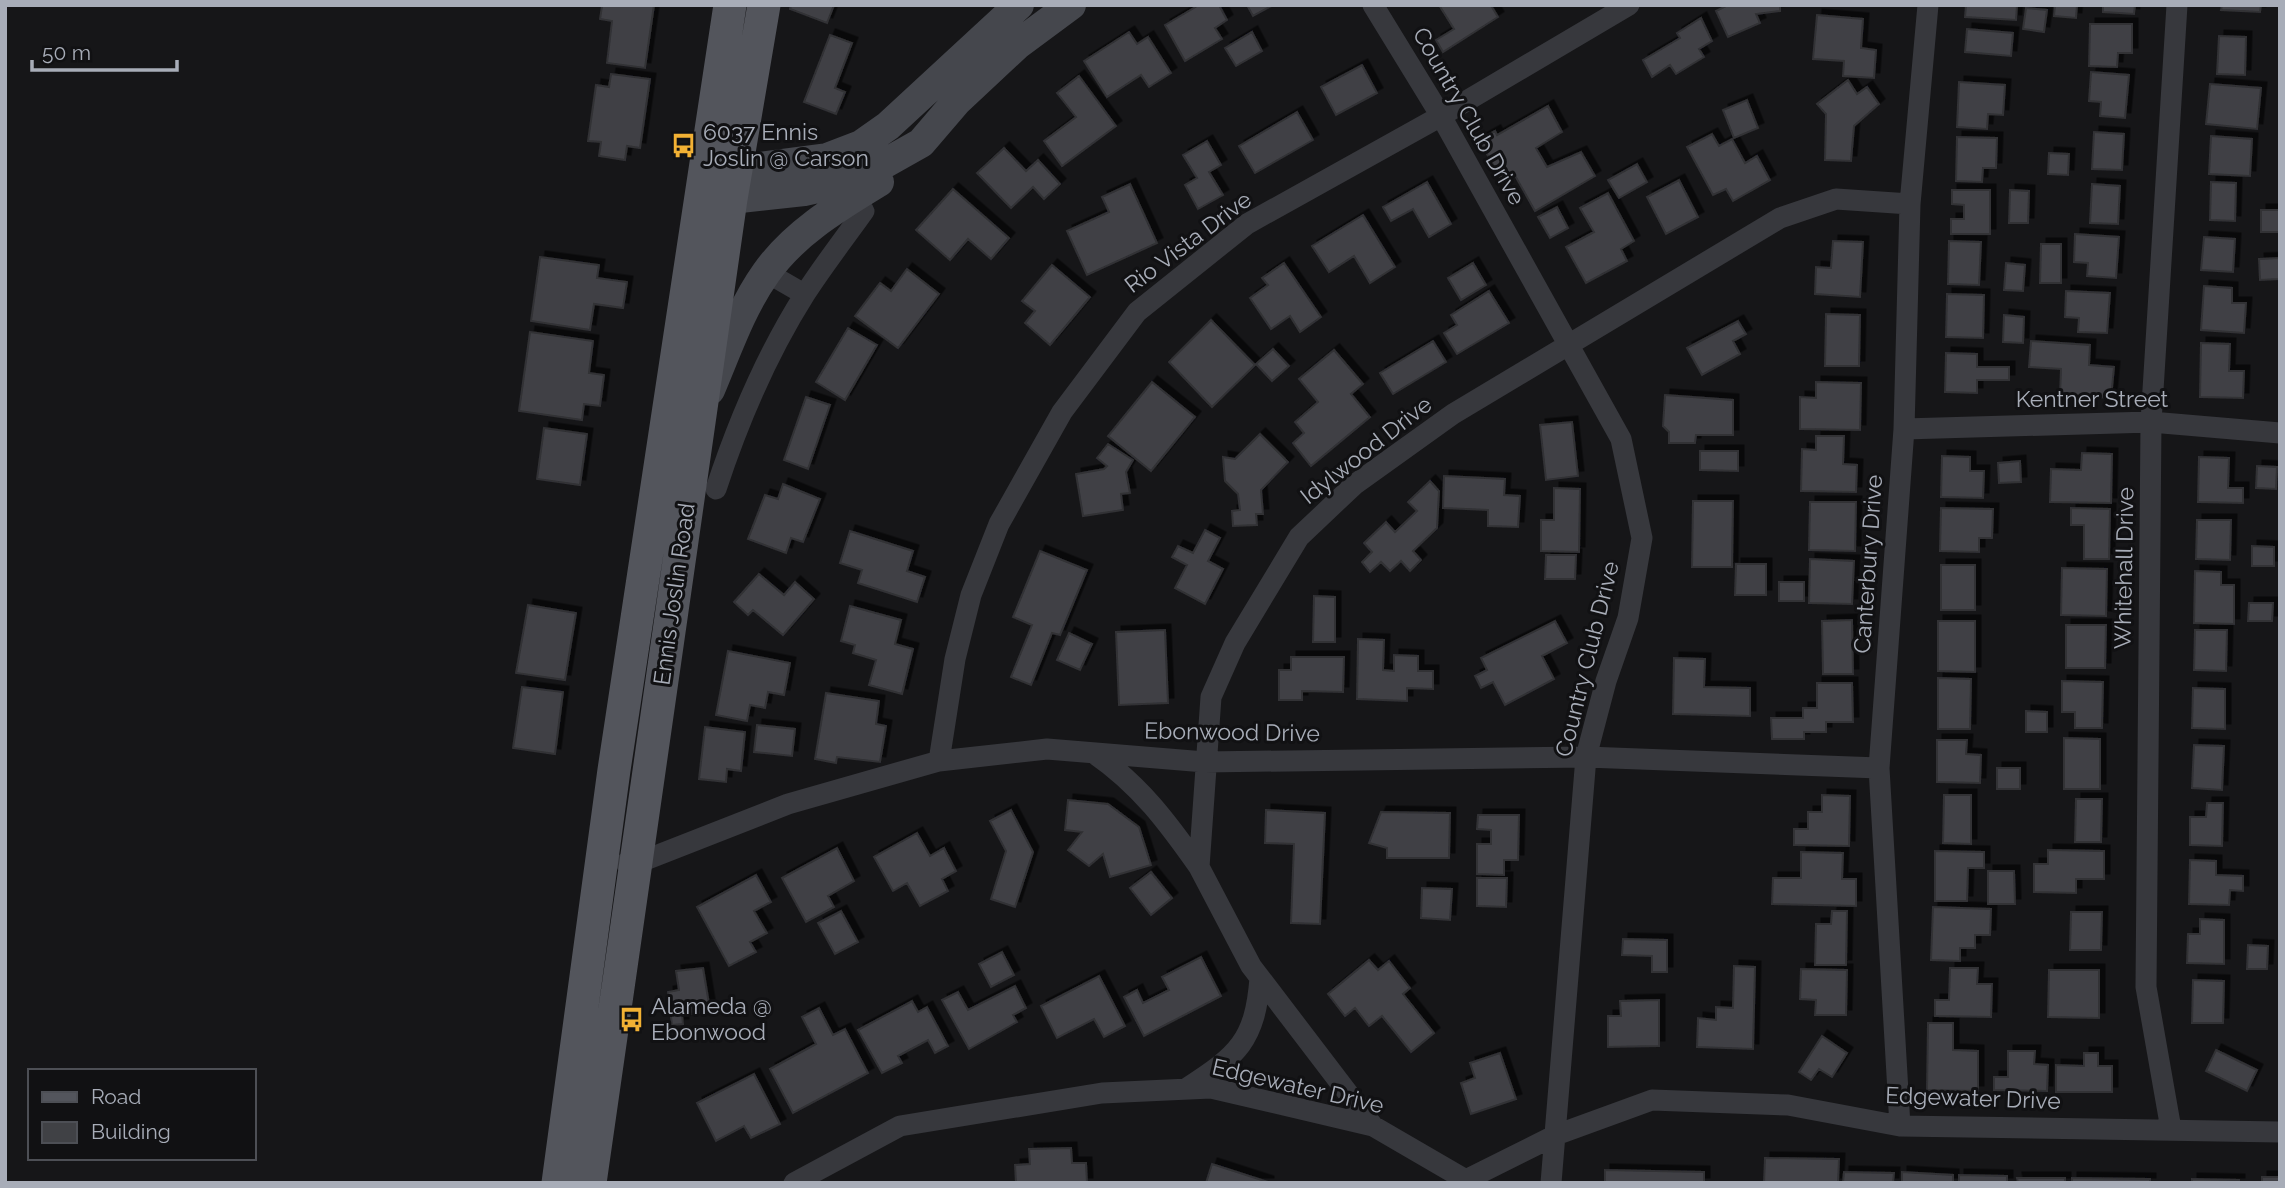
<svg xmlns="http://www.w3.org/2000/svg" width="2285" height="1188" viewBox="0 0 2285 1188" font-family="Raleway,sans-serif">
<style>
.building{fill:#404145;stroke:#303034;stroke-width:2;filter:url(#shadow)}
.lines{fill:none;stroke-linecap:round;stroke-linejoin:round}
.minor{stroke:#37383d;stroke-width:21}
.secondary{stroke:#45474d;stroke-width:30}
.primary{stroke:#53555c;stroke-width:33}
.labels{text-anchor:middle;stroke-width:6;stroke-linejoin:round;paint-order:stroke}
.street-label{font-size:23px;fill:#a8adb8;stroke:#111113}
.poi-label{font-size:23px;fill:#a8adb8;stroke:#111113;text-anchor:start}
</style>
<defs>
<filter id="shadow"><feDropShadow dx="5.5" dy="-5.5" stdDeviation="0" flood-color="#0009"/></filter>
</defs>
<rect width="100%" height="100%" fill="#161618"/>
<!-- building -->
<path class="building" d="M615 5H654L645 68 607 63 612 21 600 19 602 6Z
M791 5H834L827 23 790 9Z
M1199 5H1219L1227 20 1215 28 1222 39 1185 61 1165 25Z
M1247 5H1273L1253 16Z
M1439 5H1495L1492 7 1498 17 1443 52 1436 40 1454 29Z
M1728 5H1780V11L1756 14 1760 23 1728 37 1716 11Z
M1966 5H2017L2016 20 1965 17Z
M2055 5H2077L2076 18 2054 16Z
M2103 5H2135L2134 14 2103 12Z
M2222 5H2261L2260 12 2221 10Z
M2026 8 2047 10 2044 32 2023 29Z
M1817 15 1863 19 1861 48 1876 50 1874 78 1843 76 1844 61 1813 59Z
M1701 18 1712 41 1699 49 1704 57 1676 74 1670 65 1652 77 1643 60 1680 38 1677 33Z
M2090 24H2132V53H2118L2117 67 2089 66Z
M1967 29 2013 33 2011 56 1965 52Z
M1129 32 1137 44 1148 37 1171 73 1149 87 1141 75 1107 97 1084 61Z
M1252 32 1262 51 1236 66 1225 48Z
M830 35 852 43 835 88 845 92 836 114 804 102Z
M2219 36 2246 37 2245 75 2217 74Z
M1362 65 1377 93 1336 115 1321 87Z
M2091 72 2129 75 2125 118 2100 116 2101 102 2089 101Z
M611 74 650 79 640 148 627 146 625 160 599 156 601 142 588 141 596 85 609 87Z
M1079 76 1116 126 1062 166 1044 141 1076 117 1057 93Z
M1848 80 1857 94 1867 87 1879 104 1854 126 1851 161 1825 160 1826 114 1817 104Z
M1959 82 2005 85 2003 115 1988 114 1987 129 1957 127Z
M2210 84 2261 88 2257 129 2206 124Z
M1747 100 1758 128 1734 138 1723 110Z
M1548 106 1562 132 1536 148 1547 167 1581 152 1595 176 1535 211 1513 172 1501 179 1479 140 1495 131 1497 135Z
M1297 112 1313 140 1255 173 1239 146Z
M2094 132 2124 134 2122 170 2092 169Z
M1712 134 1719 146 1732 139 1745 163 1757 156 1770 180 1733 201 1726 189 1713 195 1687 147Z
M2211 136 2252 139 2250 176 2209 174Z
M1957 137 1997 138 1996 168H1983L1982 182 1956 181Z
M1207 141 1221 165 1209 172 1223 195 1198 209 1185 185 1197 178 1183 155Z
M1004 148 1026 171 1038 160 1060 184 1044 199 1033 187 1011 208 977 173Z
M2049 153 2069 154 2068 175 2048 174Z
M1637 164 1647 182 1619 198 1608 180Z
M1679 180 1698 217 1666 234 1647 197Z
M1427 182 1451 224 1429 237 1413 209 1391 221 1383 207Z
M2211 182 2236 183 2235 221 2210 220Z
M1130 184 1157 243 1087 275 1067 231 1109 212 1102 197Z
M2092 184 2120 186 2118 224 2090 223Z
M953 189 1009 238 991 259 968 239 950 260 916 230Z
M1952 190H1990V234H1951V219H1964V205L1952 204Z
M2010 190 2029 191 2028 223H2009Z
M1608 193 1634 241 1621 249 1627 261 1586 283 1566 247 1594 232 1580 208Z
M1557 207 1568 228 1550 238 1538 217Z
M2261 210H2280V232H2261Z
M1363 215 1395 267 1370 283 1354 256 1329 272 1312 246Z
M2075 234 2119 237 2116 278 2087 276 2088 263 2074 262Z
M2204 237 2235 239 2233 272 2201 270Z
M1833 241 1863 242 1860 297 1815 294 1816 267 1831 268Z
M1949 241 1981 242 1979 285 1948 284Z
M2041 244H2061V283H2040Z
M540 257 599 265 597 278 627 282 623 308 594 304 590 330 531 321Z
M2280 258V279L2260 280 2259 259Z
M1284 263 1321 317 1300 332 1290 316 1271 329 1250 298 1268 285 1262 278Z
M1473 263 1486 285 1461 300 1448 278Z
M2006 263 2025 265 2023 291 2004 290Z
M1052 265 1090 297 1050 345 1025 323 1035 311 1022 301Z
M907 269 939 294 898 348 855 316 880 283 891 291Z
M2204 286 2232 288V303H2246L2244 333 2201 330Z
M1489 291 1509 323 1457 354 1444 333 1457 325 1451 315Z
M2066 291 2110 293 2107 333 2078 332 2079 318 2065 317Z
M1947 294 1984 295 1983 338 1946 337Z
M1826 314 1860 315 1859 366H1825Z
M2004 315 2024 317 2023 343 2003 342Z
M1211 320 1255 365 1212 407 1169 362Z
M1738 321 1746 334 1733 341 1740 354 1702 375 1687 348Z
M848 328 877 345 845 400 816 382Z
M530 332 593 341 589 373 604 375 600 406 584 404 582 420 519 411Z
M1433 341 1446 362 1393 394 1380 373Z
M2031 341 2090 345 2089 365 2114 367 2111 398 2060 395 2061 369 2029 367Z
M2201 343 2230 344 2229 371H2244L2243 398 2200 397Z
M1273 349 1289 366 1272 381 1256 364Z
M1334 350 1363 384 1351 394 1370 417 1311 466 1293 443 1304 433 1295 422 1318 402 1299 379Z
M1946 353 1977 354V367H2009V380H1977V393L1945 392Z
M1152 382 1195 417 1151 471 1108 436Z
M1816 382 1861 383 1860 430 1800 429V397L1816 398Z
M1665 395 1733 400V435H1696L1695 443H1669V432L1663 426Z
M806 397 830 405 808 469 784 460Z
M1572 422 1578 476 1546 480 1540 425Z
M544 428 587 434 580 485 537 479Z
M1260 434 1288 462 1261 490 1263 514H1256L1257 525 1233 526 1232 511 1240 510 1238 494 1225 481 1223 457 1235 459Z
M1816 436H1844L1843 464 1857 465 1856 492 1801 491 1802 449 1816 450Z
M1108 444 1133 460 1126 472 1130 493 1121 494 1123 510 1083 516 1076 474 1104 469 1107 466 1097 458Z
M1700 451H1738V471L1700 470Z
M2082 453 2112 454 2111 503 2050 502 2051 469 2081 470Z
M1942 456 1970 457V471H1984L1983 498 1941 497Z
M2199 457 2229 458 2228 488H2243V503L2198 502Z
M2020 461 2021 482 1999 483 1998 463Z
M2257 466 2277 467 2276 489 2256 488Z
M1444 476 1505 479 1504 495 1520 496 1518 527 1488 526V510L1443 508Z
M1430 481 1439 491 1437 528 1413 551 1421 560 1410 571 1401 561 1390 571 1381 562 1370 572 1362 562 1372 552 1364 543 1386 522 1395 532 1417 511 1408 502Z
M783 484 820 499 803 542 791 538 786 553 748 539 765 495 778 499Z
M1554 488 1580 489 1579 552 1541 551V520H1554Z
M1693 501H1733L1732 567H1692Z
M1810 502H1856L1855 551 1809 550Z
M1941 508 1993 509 1992 538H1979V552L1940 551Z
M2071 508 2110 509 2109 559H2084V525H2071Z
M2197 520H2231L2230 560 2196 559Z
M1205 530 1220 538 1208 561 1223 569 1205 604 1175 588 1187 565 1172 557 1178 546 1193 553Z
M850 531 913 551 907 571 925 577 917 602 858 583 862 570 840 563Z
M2252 546 2274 547V566H2252Z
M1040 551 1087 570 1060 635 1052 633 1031 685 1011 677 1032 625 1013 617Z
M1546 555H1576L1575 579H1545Z
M1810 559 1854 561 1852 604 1809 603Z
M1736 564H1766V595H1735Z
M1941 565H1975V610H1941Z
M2062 568 2107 569 2106 616 2061 615Z
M2195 571 2221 572V585H2234V624L2194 623Z
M759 574 784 595 795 582 814 599 783 635 753 610 748 615 734 602Z
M1779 582H1804V601H1779Z
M1314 596 1335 597V642H1313Z
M2249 603H2273L2272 621H2248Z
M528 605 576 613 565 680 516 673Z
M850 606 901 620 895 644 913 649 902 694 869 685 876 660 853 653 855 645 841 641Z
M1852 620 1853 674H1823L1822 621Z
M1555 621 1567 643 1542 656 1554 679 1505 705 1493 682 1481 688 1475 676 1487 670 1481 658Z
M1938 621H1975V672L1938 671Z
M2066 625H2106L2105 668H2066Z
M1165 630 1168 703 1119 705 1116 632Z
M2195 630H2227L2226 671 2194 670Z
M1069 633 1092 644 1080 670 1057 660Z
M1358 639 1384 640 1383 670 1394 671V655L1418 656V671H1433V689L1407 688V701L1357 699Z
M728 651 790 663 784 695 768 692 765 708 750 705 747 721 716 715Z
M1291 657H1344L1343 692 1302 691V700H1279V670H1291Z
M1674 658 1705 659 1704 687 1750 688V716L1673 714Z
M1938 678 1971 679 1970 729H1938Z
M2062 681 2103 682 2102 728H2075V712H2062Z
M1817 683H1852L1853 722H1826V732H1804V739H1772L1771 718H1803V708H1817Z
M522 687 563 692 555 754 513 748Z
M2193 688 2225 689V729L2192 728Z
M826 693 879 701 876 724 886 726 880 762 837 757 836 763 815 759Z
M2026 711 2047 712V732H2026Z
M757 725 795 729 792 756 754 752Z
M705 727 745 732 741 771 727 769 726 782 699 779Z
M2064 738 2100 739V789H2064Z
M1937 740H1967L1966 754 1981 755 1980 783 1937 782Z
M2194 745 2224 746 2222 790 2192 788Z
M1997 768H2020V789H1997Z
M1822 795 1850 796 1849 846 1794 845V829H1808V812H1822Z
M1944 795H1971V844L1943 843Z
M2076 799H2102L2101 842H2075Z
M1068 800 1108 804 1139 827 1151 865 1110 877 1103 854 1089 866 1068 850 1082 832 1065 830Z
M2207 803H2223L2222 846 2190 845V817H2206Z
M1011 810 1033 852 1015 907 991 899 1006 851 990 821Z
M1266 810 1325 813 1320 924 1291 923 1294 844 1265 843Z
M1381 812 1450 813 1449 858H1387V848L1369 843Z
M1478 815H1519L1518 860H1504V875L1477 874V844H1491V830L1477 829Z
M917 833 930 856 944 848 956 871 942 879 948 891 920 906 907 883 893 891 874 857Z
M837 848 854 881 828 896 834 907 806 922 782 878Z
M2048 850 2104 851V879H2076V893L2034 892V864H2048Z
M1935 851 1984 852V868H1968L1967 901H1935Z
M1801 852 1843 853 1842 879H1856V906L1772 904 1773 878H1801Z
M2190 860 2216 861V875L2243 876V891L2230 890 2229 905 2189 904Z
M1988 871H2014L2015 904H1988Z
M1151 872 1172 898 1151 915 1130 888Z
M756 875 771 902 754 911 767 933 750 942 756 952 729 966 697 907Z
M1477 878H1507L1506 907 1477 906Z
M1422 888 1452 889 1450 920 1421 918Z
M1933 907 1991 909 1990 935H1975V948H1960V961L1931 960Z
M841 911 858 942 835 954 818 923Z
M1832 911H1847L1846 965H1815L1816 924H1831Z
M2071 912H2102L2101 950H2070Z
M2200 919 2224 920V964L2187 963 2188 934H2200Z
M1623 939 1667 940V972H1652V956L1622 955Z
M2248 945 2268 946 2267 969H2247Z
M1002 952 1014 975 991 987 979 964Z
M1201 957 1221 996 1144 1036 1124 997 1137 990 1143 1003 1169 990 1162 977Z
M1369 960 1378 970 1389 961 1410 988 1403 994 1434 1033 1411 1052 1382 1016 1369 1026 1355 1008 1345 1016 1328 994Z
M1734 966 1755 967 1753 1049 1697 1047 1698 1018 1716 1020V1007L1733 1008Z
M703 968 709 1004 698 1006 699 1013 682 1015 683 1024 672 1025 668 992 679 990 676 971Z
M1950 968H1978L1977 984H1992L1991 1017 1935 1016V1000H1949Z
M1801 969 1847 970 1846 1015H1815L1816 1000 1800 999Z
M2049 970H2099V1018L2048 1017Z
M1099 976 1125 1026 1104 1037 1094 1019 1057 1038 1041 1006Z
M2193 980 2224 981 2223 1023H2192Z
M1015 986 1026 1008 1013 1015 1017 1022 969 1049 942 1000 958 992 968 1010Z
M1659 1000V1046L1608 1047V1016H1621L1620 1001Z
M912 1001 918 1012 927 1007 948 1046 935 1053 928 1040 898 1056 902 1063 882 1073 858 1030Z
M819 1008 833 1035 845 1029 868 1073 793 1113 770 1069 816 1044 802 1017Z
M1928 1023H1953V1050L1978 1051V1091L1927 1090Z
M1822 1036 1847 1053 1832 1077 1819 1069 1811 1080 1799 1072Z
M2216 1050 2257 1070 2247 1091 2206 1071Z
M2008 1051H2035L2034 1064 2048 1065 2047 1091 1994 1090V1077H2008Z
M1500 1053 1516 1099 1471 1114 1461 1083 1475 1078 1470 1063Z
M2084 1053H2098V1066H2112V1092H2056V1065L2084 1066Z
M754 1074 780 1124 751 1138 744 1126 716 1141 697 1103Z
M1071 1148 1072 1163H1086L1087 1183H1016L1015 1165 1030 1164 1029 1149Z
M1765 1158 1839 1159 1838 1183H1764Z
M1212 1164 1268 1182V1183H1206Z
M1605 1170 1704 1172V1183H1605Z
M1844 1172 1894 1173 1893 1183H1843Z
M1902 1172 1953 1175V1183H1902Z
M1959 1175 2007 1176V1183H1959Z
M2262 1177H2280V1183H2262Z
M2017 1178H2065V1183H2018Z
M2072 1178 2150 1179V1183H2072Z
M2192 1179 2239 1180V1183H2192Z"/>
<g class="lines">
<!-- minor -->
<path class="minor" d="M1373 5 1441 116 1621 439 1642 538 1628 618 1606 681 1586 757 1551 1183
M766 272 804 294
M1904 429 2151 422 2280 433
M716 489C738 422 767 354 805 294 823 266 844 239 864 211
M1095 754C1140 785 1168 823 1199 867
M939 761 955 659 971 595 999 524 1062 412 1137 312 1247 224 1441 116 1629 5
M626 863 635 864 788 804 939 761 1047 749 1205 762 1586 757 1879 768
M1187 1088C1238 1055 1255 1041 1260 978
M1373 1126 1251 966 1199 867 1211 697 1235 643 1299 537 1354 485 1453 414 1780 218 1836 199 1910 204
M1900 1126 1879 768 1904 429 1910 204 1928 5
M2171 1129 2146 987 2151 422 2177 5
M794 1183 900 1126 1102 1093 1211 1088 1373 1126 1466 1180 1556 1135 1652 1100 1788 1105 1900 1126 2280 1132"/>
<!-- secondary -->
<path class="secondary" d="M712 168 736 170 827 158 861 145 888 126 1019 5
M709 198 731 199 804 191 857 179 921 143 957 101 1017 45 1071 5
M710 390C727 350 741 308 766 273 794 233 838 207 879 182"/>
<!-- primary -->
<path class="primary" d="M558 1183 614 770 730 5
M590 1183 731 199 764 5"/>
</g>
<!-- icons -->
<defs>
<symbol id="bus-bare" viewBox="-9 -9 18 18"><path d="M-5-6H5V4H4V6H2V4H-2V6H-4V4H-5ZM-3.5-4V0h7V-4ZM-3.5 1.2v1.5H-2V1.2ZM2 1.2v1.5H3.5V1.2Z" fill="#f2b134" stroke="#111113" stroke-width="2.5" paint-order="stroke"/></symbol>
</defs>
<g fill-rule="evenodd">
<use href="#bus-bare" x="666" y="128" width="35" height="35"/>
<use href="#bus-bare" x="614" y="1002" width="35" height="35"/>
</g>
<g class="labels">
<!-- street labels -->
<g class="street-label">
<text transform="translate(1469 116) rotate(60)" y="8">Country Club Drive</text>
<text transform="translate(1188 242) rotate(-37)" y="8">Rio Vista Drive</text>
<text x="2092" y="407">Kentner Street</text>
<text transform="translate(1366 450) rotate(-38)" y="8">Idylwood Drive</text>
<text transform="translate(1868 564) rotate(-86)" y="8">Canterbury Drive</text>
<text transform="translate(2124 568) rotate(-89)" y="8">Whitehall Drive</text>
<text transform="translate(674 594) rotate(-82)" y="8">Ennis Joslin Road</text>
<text transform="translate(1587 659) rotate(-76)" y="8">Country Club Drive</text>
<text transform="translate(1232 732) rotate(1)" y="8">Ebonwood Drive</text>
<text transform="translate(1298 1086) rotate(13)" y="8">Edgewater Drive</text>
<text transform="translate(1973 1098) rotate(2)" y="8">Edgewater Drive</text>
</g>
<!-- poi labels -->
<g class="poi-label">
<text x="703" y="140">6037 Ennis<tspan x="703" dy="26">Joslin @ Carson</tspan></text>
<text x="651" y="1014">Alameda @<tspan x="651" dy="26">Ebonwood</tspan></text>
</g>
</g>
<!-- border -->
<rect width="2285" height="1188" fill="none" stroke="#a8adb8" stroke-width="14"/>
<!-- legend -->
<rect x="28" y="1069" width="228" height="91" fill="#111113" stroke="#4d4f55" stroke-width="2"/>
<rect x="42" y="1092" width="35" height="10" fill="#53555c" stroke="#4d4f55" stroke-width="2"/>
<text x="91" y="1104" font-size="21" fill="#a8adb8">Road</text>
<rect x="42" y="1122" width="35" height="21" fill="#404145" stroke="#4d4f55" stroke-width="2"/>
<text x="91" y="1139" font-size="21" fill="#a8adb8">Building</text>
<!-- scale -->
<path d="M32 60v10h145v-10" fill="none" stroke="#a8adb8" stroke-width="3.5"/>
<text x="42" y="60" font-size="21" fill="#a8adb8" stroke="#111113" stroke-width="5" paint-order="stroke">50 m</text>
</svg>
